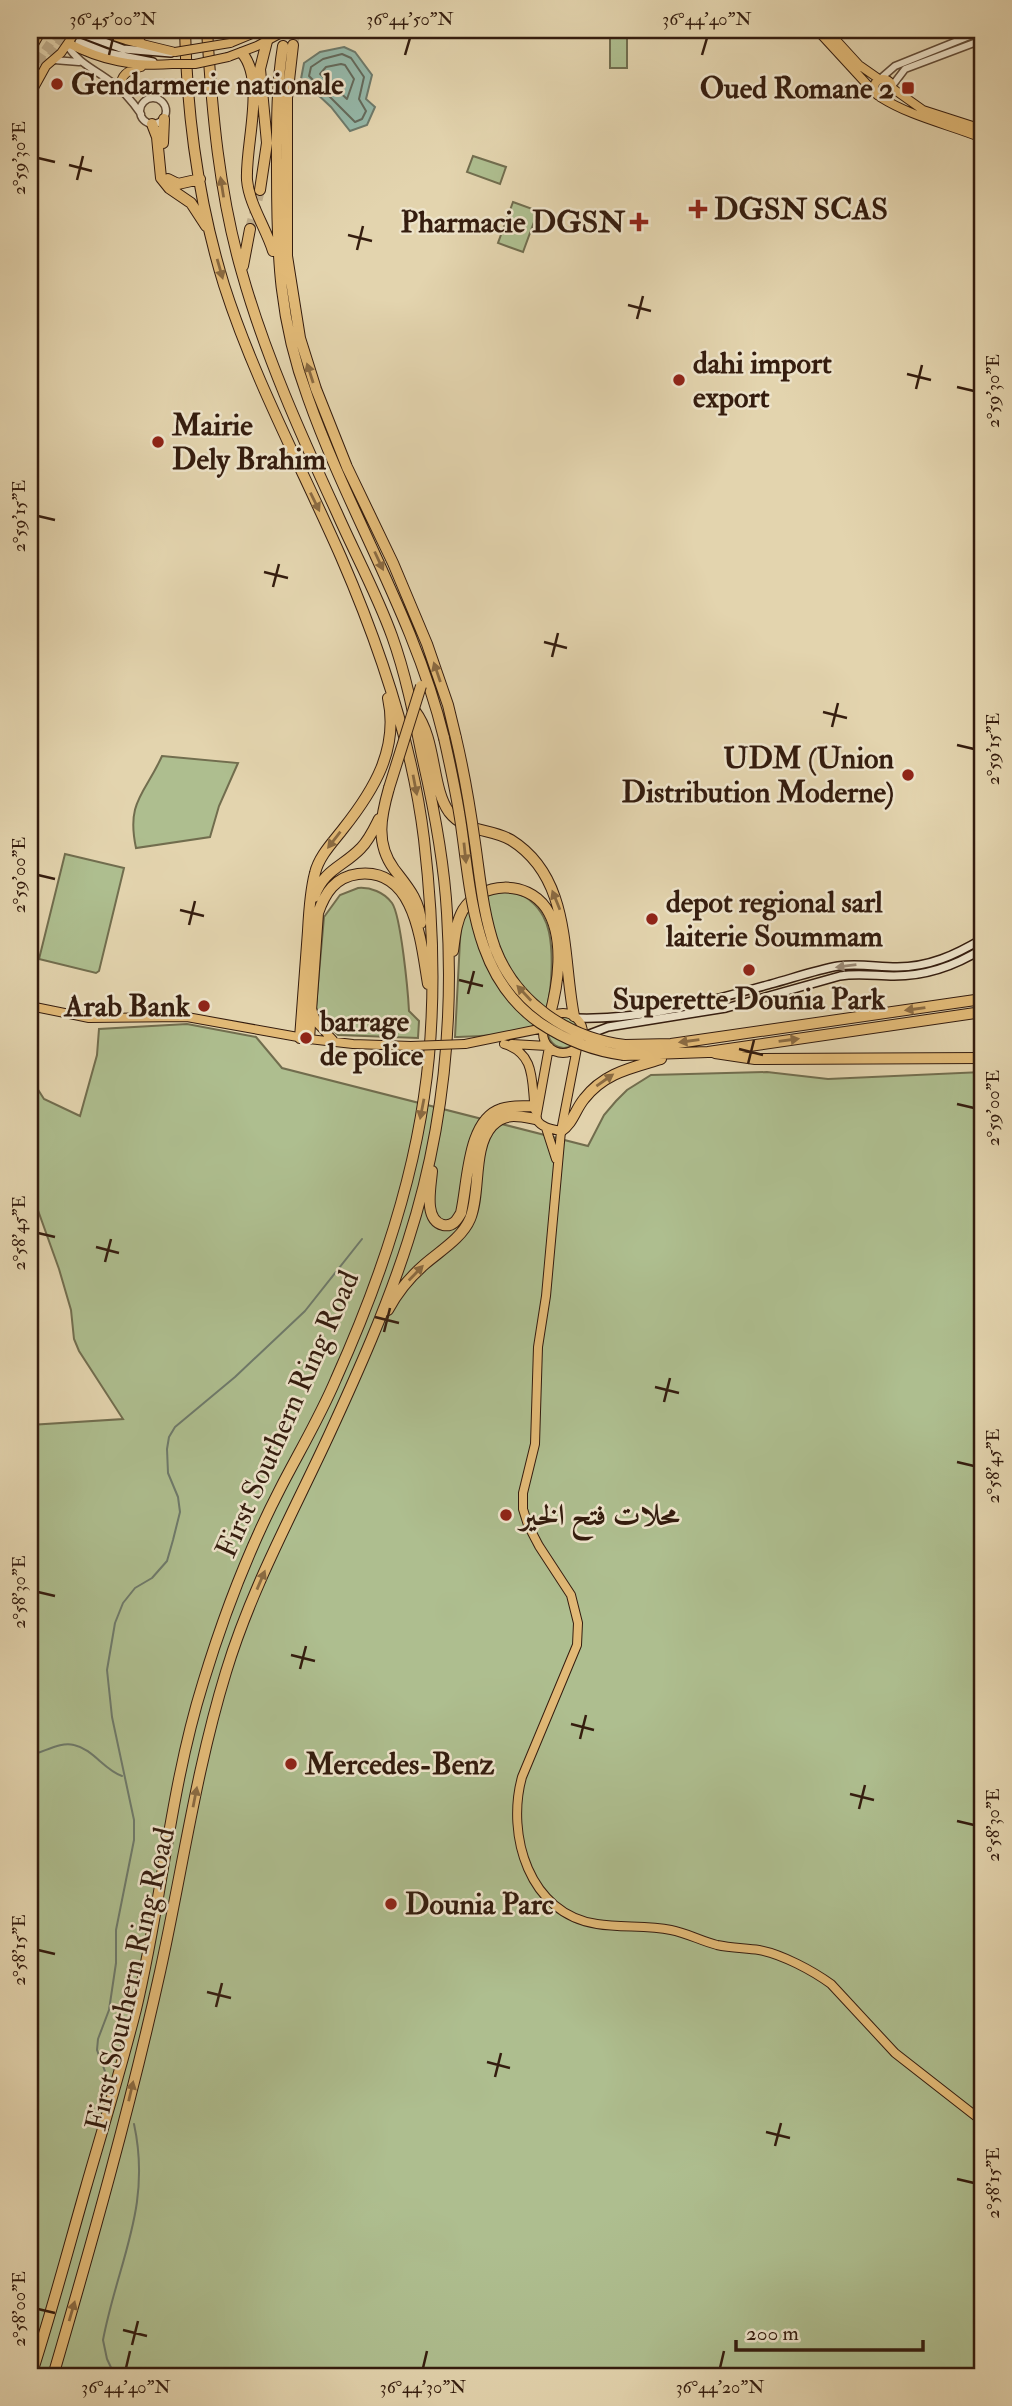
<svg xmlns="http://www.w3.org/2000/svg" width="1012" height="2406" viewBox="0 0 1012 2406" font-family="'IM FELL Double Pica',Amiri,serif">
<style>
.green{fill:#aebe8f;stroke:#716d4e;stroke-width:2}
.water{fill:#95b8a9;stroke:#6e7a6b;stroke-width:2}
.lines{fill:none;stroke-linecap:round;stroke-linejoin:round}
.shore{stroke:#646a5c;stroke-width:2}
.stream{stroke:#6e7a6b;stroke-width:2}
.secondary-tunnel{stroke:#c0af8e;stroke-width:7;stroke-dasharray:7 3.5;stroke-linecap:butt}
.trunk-tunnel{stroke:#c0af8e;stroke-width:9;stroke-dasharray:9 4.5;stroke-linecap:butt}
.motorway-tunnel{stroke:#c0af8e;stroke-width:10;stroke-dasharray:10 5;stroke-linecap:butt}
.tertiary-casing{stroke:#604a36;stroke-width:9}
.secondary-casing{stroke:#341c0e;stroke-width:10}
.primary-casing{stroke:#341c0e;stroke-width:10}
.motorway-casing{stroke:#341c0e;stroke-width:12}
.tertiary{stroke:#ede3ca;stroke-width:6}
.secondary{stroke:#ede3ca;stroke-width:7}
.primary{stroke:#e2ba77;stroke-width:8}
.motorway{stroke:#e2ba77;stroke-width:10}
.primary-bridge-casing{stroke:#341c0e;stroke-width:10;stroke-linecap:butt}
.motorway-bridge-casing{stroke:#341c0e;stroke-width:12;stroke-linecap:butt}
.primary-bridge{stroke:#e2ba77;stroke-width:8}
.motorway-bridge{stroke:#e2ba77;stroke-width:10}
.oneway{fill:#8b6b42}
.oneway2{fill:#9a8975}
.ticks{fill:none;stroke:#341c0e;stroke-width:2.5}
.poi-dot{fill:#8f2418;stroke:#ede3ca;stroke-width:2.5}
.labels{text-anchor:middle;stroke-width:5;stroke-linejoin:round;paint-order:stroke}
.poi-label{font-size:30px;font-weight:bold;fill:#341c0e;stroke:#ede3ca;text-anchor:start}
.street-label{font-size:30px;fill:#341c0e;stroke:#ede3ca}
.neatline{fill:none;stroke:#341c0e;stroke-width:2.5}
.ticks-label{font-size:18px;text-anchor:middle;fill:#341c0e}
</style>
<rect width="100%" height="100%" fill="#e3d4ae"/>
<filter id="stains"><feTurbulence type="fractalNoise" baseFrequency=".00286" numOctaves="4"/><feColorMatrix values="0 0 0 0 .2 0 0 0 0 .09 0 0 0 0 .02 0 0 0 .5 -.17"/></filter>
<radialGradient id="worn" r=".72"><stop offset=".6" stop-color="#630" stop-opacity="0"/><stop offset="1" stop-color="#630" stop-opacity=".3"/></radialGradient>
<!-- green -->
<path class="green" d="M610 30H627V68H610Z
M473 156 506 167 500 184 467 172Z
M513 202 538 211 523 252 498 243Z
M162 756 238 763 219 806 210 837 136 848C126 801 145 794 162 756Z
M65 854 124 868 99 971 96 973 39 959Z
M358 888C370 887 384 892 392 903 401 916 408 992 409 1011L419 1021 418 1038 338 1035 318 1016 316 1007 324 917 340 895Z
M504 890C515 892 525 895 533 903 541 910 547 922 549 932 553 951 554 1007 539 1022 525 1036 475 1036 455 1037L461 921C471 903 483 894 504 890Z
M548 1032a16 16 0 1 1 32 0a16 16 0 1 1-32 0Z
M187 1024 256 1037 282 1068 588 1146 604 1115 616 1101 627 1090 651 1075 767 1072 828 1079 982 1072V2376H30V1425L123 1419 79 1351 74 1339 71 1310 59 1269 30 1188V1077L44 1099 80 1116 97 1055 99 1029Z"/>
<!-- water -->
<path class="water" d="M344 47 355 52 372 75 366 99 375 107 367 125 350 131 331 107 301 79 304 63 320 52Z"/>
<g class="lines">
<!-- shore -->
<path class="shore" d="M342 54 351 58 364 77 359 99 366 111 362 119 355 122 309 76 311 67 323 59Z
M341 64 345 65 354 79 347 99 320 74 326 67Z"/>
<!-- stream -->
<path class="stream" d="M30 1755C43 1753 60 1741 74 1745 93 1749 104 1770 122 1776
M106 2074 97 2050 98 2039 109 2010 116 1963V1930L134 1840V1820L112 1717 107 1670 115 1623 123 1603 135 1588 152 1578 167 1561 173 1540 180 1512 178 1497 168 1473 167 1449 169 1437 175 1427 235 1377 305 1311 362 1239
M115 2376 107 2359 103 2340C118 2261 152 2207 134 2124"/>
<!-- secondary-tunnel -->
<path class="secondary-tunnel" d="M61 30 79 42"/>
<!-- trunk-tunnel -->
<path class="trunk-tunnel" d="M43 67 69 30
M30 73 59 30"/>
<!-- motorway-tunnel -->
<path class="motorway-tunnel" d="M293 45 296 30
M250 229 260 190"/>
<defs>
<path id="tertiary" d="M67 45C78 63 94 69 110 81 123 90 132 101 141 114
M54 60 79 62
M880 79 895 66 982 31
M892 86 905 69 982 40
M140 111a13 13 0 1 1 26 0a13 13 0 1 1-26 0Z"/>
<path id="secondary" d="M83 34 123 49 171 53
M79 42 107 53 153 62
M577 1018C644 1020 707 1002 771 984 793 978 816 970 838 966 858 963 877 967 897 967 929 967 955 955 982 939
M584 1036 608 1027 726 1008 840 976C859 973 876 976 894 976 927 976 955 966 982 949"/>
<path id="primary" d="M96 30 126 40 175 52
M127 30 141 42
M817 30 874 92
M827 30 859 65 879 79
M68 43C102 61 134 67 172 64
M230 43 262 30
M228 57 257 46 287 30
M30 66 33 61V46L42 30
M874 88a9 9 0 1 1 18 0a9 9 0 1 1-18 0Z
M892 88 923 110 982 129
M121 90C119 75 128 70 141 67
M30 95 46 66 61 53 77 30
M880 97C912 117 947 124 982 138
M30 1006 89 1018 187 1017 309 1039 353 1044 411 1046
M312 1009 317 1023 333 1040
M543 1033a20 20 0 1 1 40 0a20 20 0 1 1-40 0Z
M465 1044 544 1028
M504 1044C537 1054 531 1083 535 1110
M512 1044 547 1046
M549 1047 536 1119C542 1128 551 1129 561 1131
M577 1048 561 1131 546 1296 538 1347 535 1444 523 1493V1509L528 1525 539 1546 571 1595 578 1623 577 1645 522 1777C506 1835 529 1914 597 1924 621 1928 647 1925 671 1930 687 1933 701 1941 717 1945 731 1948 745 1948 759 1950 782 1954 813 1971 831 1984L895 2053 982 2121
M546 1128 556 1159"/>
<path id="motorway" d="M293 45 287 98V256L300 338 316 389 347 467 393 563 427 644 448 705 456 738
M283 46C276 88 277 131 277 173 277 255 279 320 308 398 349 514 415 618 444 738
M242 53C266 81 245 145 247 180 249 204 266 228 273 251
M152 124 157 137 161 178 169 188 191 203 206 226
M163 143 164 119
M168 179 178 184 200 179
M260 190 267 143 260 69 267 41
M243 266 250 229
M415 711C437 740 431 787 449 812 465 833 491 828 511 840 572 878 562 956 574 1016
M389 788C381 816 375 843 394 869 407 886 420 900 421 923
M314 897C324 869 343 867 361 848 369 840 374 829 379 819
M453 951C455 937 456 922 463 910 481 881 527 880 546 908 566 938 558 986 549 1018
M300 1038C303 1002 305 967 308 931 309 912 310 892 315 873 319 856 333 842 343 829 374 790 399 749 388 698
M309 1039 318 913C325 893 335 877 358 874 416 867 421 944 428 984
M625 1045 671 1044 982 999
M715 1053 755 1059 982 1058
M624 1055 708 1052 982 1012
M561 1131C573 1123 575 1110 584 1099 604 1073 631 1068 661 1059
M432 1171C431 1186 423 1220 443 1225 453 1227 457 1220 461 1213 468 1183 467 1120 501 1109 512 1105 523 1107 534 1106
M388 1310C397 1293 410 1277 425 1264 440 1251 462 1238 470 1219 481 1193 472 1148 492 1126 505 1112 519 1116 536 1119
M31 2376C51 2314 68 2250 86 2187 103 2128 121 2069 136 2009 162 1901 170 1789 203 1683 223 1617 248 1551 280 1489 299 1452 320 1417 336 1379 376 1290 410 1194 424 1097 437 1011 434 925 424 839 412 741 380 647 341 557 301 466 254 379 224 285 199 204 187 115 185 30
M53 2376C92 2242 130 2108 160 1972 182 1872 196 1770 226 1672 251 1589 293 1513 329 1435 358 1372 387 1307 408 1241 442 1136 454 1024 447 913 444 860 434 808 422 756 414 716 406 675 392 636 377 594 355 554 337 513 301 435 265 355 242 273 219 193 212 112 207 30"/>
</defs>
<!-- tertiary casing -->
<use href="#tertiary" class="tertiary-casing"/>
<!-- secondary casing -->
<use href="#secondary" class="secondary-casing"/>
<!-- primary casing -->
<use href="#primary" class="primary-casing"/>
<!-- motorway casing -->
<use href="#motorway" class="motorway-casing"/>
<!-- tertiary -->
<use href="#tertiary" class="tertiary"/>
<!-- secondary -->
<use href="#secondary" class="secondary"/>
<!-- primary -->
<use href="#primary" class="primary"/>
<!-- motorway -->
<use href="#motorway" class="motorway"/>
<defs>
<path id="primary-bridge" d="M175 52 230 43
M172 64H195L228 57
M411 1046 465 1044"/>
<path id="motorway-bridge" d="M444 738C451 769 458 801 462 832 472 903 476 979 540 1023 567 1041 593 1051 624 1055
M456 738C464 772 470 807 475 843 480 877 483 914 495 948 516 1003 568 1038 625 1045
M389 788 421 686"/>
</defs>
<!-- primary-bridge casing -->
<use href="#primary-bridge" class="primary-bridge-casing"/>
<!-- motorway-bridge casing -->
<use href="#motorway-bridge" class="motorway-bridge-casing"/>
<!-- primary-bridge -->
<use href="#primary-bridge" class="primary-bridge"/>
<!-- motorway-bridge -->
<use href="#motorway-bridge" class="motorway-bridge"/>
</g>
<!-- one-way arrows -->
<defs><path id="oneway-solid" d="M-6-.8H1V-3.2L6.5 0L1 3.2V.8H-6Z" transform="scale(1.75)"/></defs>
<g class="oneway">
<use href="#oneway-solid" transform="translate(222 187) rotate(-99)"/>
<use href="#oneway-solid" transform="translate(220 269) rotate(74)"/>
<use href="#oneway-solid" transform="translate(310 373) rotate(-108)"/>
<use href="#oneway-solid" transform="translate(315 502) rotate(64)"/>
<use href="#oneway-solid" transform="translate(379 561) rotate(65)"/>
<use href="#oneway-solid" transform="translate(437 672) rotate(-109)"/>
<use href="#oneway-solid" transform="translate(415 785) rotate(79)"/>
<use href="#oneway-solid" transform="translate(334 840) rotate(128)"/>
<use href="#oneway-solid" transform="translate(465 853) rotate(84)"/>
<use href="#oneway-solid" transform="translate(556 900) rotate(-112)"/>
<use href="#oneway-solid" transform="translate(524 993) rotate(-133)"/>
<use href="#oneway-solid" transform="translate(915 1009) rotate(172)"/>
<use href="#oneway-solid" transform="translate(789 1040) rotate(-8)"/>
<use href="#oneway-solid" transform="translate(689 1041) rotate(172)"/>
<use href="#oneway-solid" transform="translate(605 1080) rotate(-35)"/>
<use href="#oneway-solid" transform="translate(422 1109) rotate(101)"/>
<use href="#oneway-solid" transform="translate(416 1273) rotate(-46)"/>
<use href="#oneway-solid" transform="translate(261 1580) rotate(-67)"/>
<use href="#oneway-solid" transform="translate(195 1797) rotate(-79)"/>
<use href="#oneway-solid" transform="translate(131 2091) rotate(-77)"/>
<use href="#oneway-solid" transform="translate(72 2311) rotate(-74)"/>
</g>
<use class="oneway2" href="#oneway-solid" transform="translate(846 966) rotate(173)"/>
<!-- ticks -->
<path class="ticks" d="M109 55 113 38M405 55 410 38M702 55 707 38M38 158 55 162M69 165 92 171M77 180 83 156M348 235 372 241M357 250 363 226M628 305 651 311M637 319 643 296M907 374 931 380M957 387 974 391M916 389 922 365M38 516 55 520M264 572 288 578M273 587 279 564M544 642 567 648M552 657 558 633M823 712 847 718M832 727 838 703M957 745 974 749M38 875 55 879M180 910 204 916M189 925 195 901M459 980 483 986M468 994 474 971M739 1049 763 1055M748 1064 754 1040M957 1104 974 1108M38 1233 55 1237M96 1247 119 1253M105 1262 111 1239M375 1317 399 1323M384 1332 390 1308M655 1387 679 1393M664 1402 670 1378M957 1462 974 1466M38 1592 55 1596M291 1655 315 1661M300 1669 306 1646M571 1724 594 1730M580 1739 586 1715M850 1794 874 1800M859 1809 865 1785M957 1821 974 1825M38 1950 55 1954M207 1992 231 1998M216 2007 222 1983M487 2062 510 2068M495 2077 501 2053M766 2132 790 2138M775 2146 781 2123M957 2179 974 2183M38 2309 55 2313M123 2330 147 2336M132 2345 138 2321M126 2368 130 2351M423 2368 427 2351M720 2368 724 2351"/>
<!-- markers -->
<g class="poi-dot">
<circle cx="57" cy="84" r="7"/>
<rect x="901" y="81" width="14" height="14" rx="3.5"/>
<path d="M694.5 198.5h7v7h7v7h-7v7h-7v-7h-7v-7h7z"/>
<path d="M635.5 211.5h7v7h7v7h-7v7h-7v-7h-7v-7h7z"/>
<circle cx="679" cy="380" r="7"/>
<circle cx="158" cy="442" r="7"/>
<circle cx="908" cy="775" r="7"/>
<circle cx="652" cy="919" r="7"/>
<circle cx="749" cy="970" r="7"/>
<circle cx="204" cy="1006" r="7"/>
<circle cx="306" cy="1038" r="7"/>
<circle cx="506" cy="1515" r="7"/>
<circle cx="291" cy="1764" r="7"/>
<circle cx="391" cy="1904" r="7"/>
</g>
<g class="labels">
<!-- poi labels -->
<g class="poi-label">
<text x="71" y="94">Gendarmerie nationale</text>
<text x="894" y="98" text-anchor="end">Oued Romane 2</text>
<text x="714" y="219">DGSN SCAS</text>
<text x="625" y="232" text-anchor="end">Pharmacie DGSN</text>
<text x="693" y="373">dahi import<tspan x="693" dy="34">export</tspan></text>
<text x="172" y="435">Mairie<tspan x="172" dy="34">Dely Brahim</tspan></text>
<text x="894" y="768" text-anchor="end">UDM (Union<tspan x="894" dy="34">Distribution Moderne)</tspan></text>
<text x="666" y="912">depot regional sarl<tspan x="666" dy="34">laiterie Soummam</tspan></text>
<text x="749" y="1009" text-anchor="middle">Superette Dounia Park</text>
<text x="190" y="1016" text-anchor="end">Arab Bank</text>
<text x="320" y="1031">barrage<tspan x="320" dy="34">de police</tspan></text>
<text x="520" y="1525">محلات فتح الخير</text>
<text x="305" y="1774">Mercedes-Benz</text>
<text x="405" y="1914">Dounia Parc</text>
</g>
<!-- street labels -->
<g class="street-label">
<text transform="translate(287 1414) rotate(-66)" y="10">First Southern Ring Road</text>
<text transform="translate(130 1979) rotate(-77)" y="10">First Southern Ring Road</text>
</g>
</g>
<!-- margin -->
<rect width="1012" height="2406" fill="none" stroke="#e3d4ae" stroke-width="77"/>
<!-- scale -->
<path d="M736 2340v10h187v-10" fill="none" stroke="#341c0e" stroke-width="3.5"/>
<text x="746" y="2340" font-size="21" fill="#341c0e" stroke="#ede3ca" stroke-width="5" paint-order="stroke">200 m</text>
<rect x="38" y="38" width="936" height="2330" class="neatline"/>
<g class="ticks-label">
<text x="113" y="25">36°45'00"N</text>
<text x="410" y="25">36°44'50"N</text>
<text x="707" y="25">36°44'40"N</text>
<text transform="translate(19 158) rotate(-90)" y="6">2°59'30"E</text>
<text transform="translate(993 391) rotate(-90)" y="6">2°59'30"E</text>
<text transform="translate(19 516) rotate(-90)" y="6">2°59'15"E</text>
<text transform="translate(993 749) rotate(-90)" y="6">2°59'15"E</text>
<text transform="translate(19 875) rotate(-90)" y="6">2°59'00"E</text>
<text transform="translate(993 1108) rotate(-90)" y="6">2°59'00"E</text>
<text transform="translate(19 1233) rotate(-90)" y="6">2°58'45"E</text>
<text transform="translate(993 1466) rotate(-90)" y="6">2°58'45"E</text>
<text transform="translate(19 1592) rotate(-90)" y="6">2°58'30"E</text>
<text transform="translate(993 1825) rotate(-90)" y="6">2°58'30"E</text>
<text transform="translate(19 1950) rotate(-90)" y="6">2°58'15"E</text>
<text transform="translate(993 2183) rotate(-90)" y="6">2°58'15"E</text>
<text transform="translate(19 2309) rotate(-90)" y="6">2°58'00"E</text>
<text x="126" y="2393">36°44'40"N</text>
<text x="423" y="2393">36°44'30"N</text>
<text x="720" y="2393">36°44'20"N</text>
</g>
<rect width="100%" height="100%" filter="url(#stains)"/>
<rect width="100%" height="100%" fill="url(#worn)"/>
</svg>
